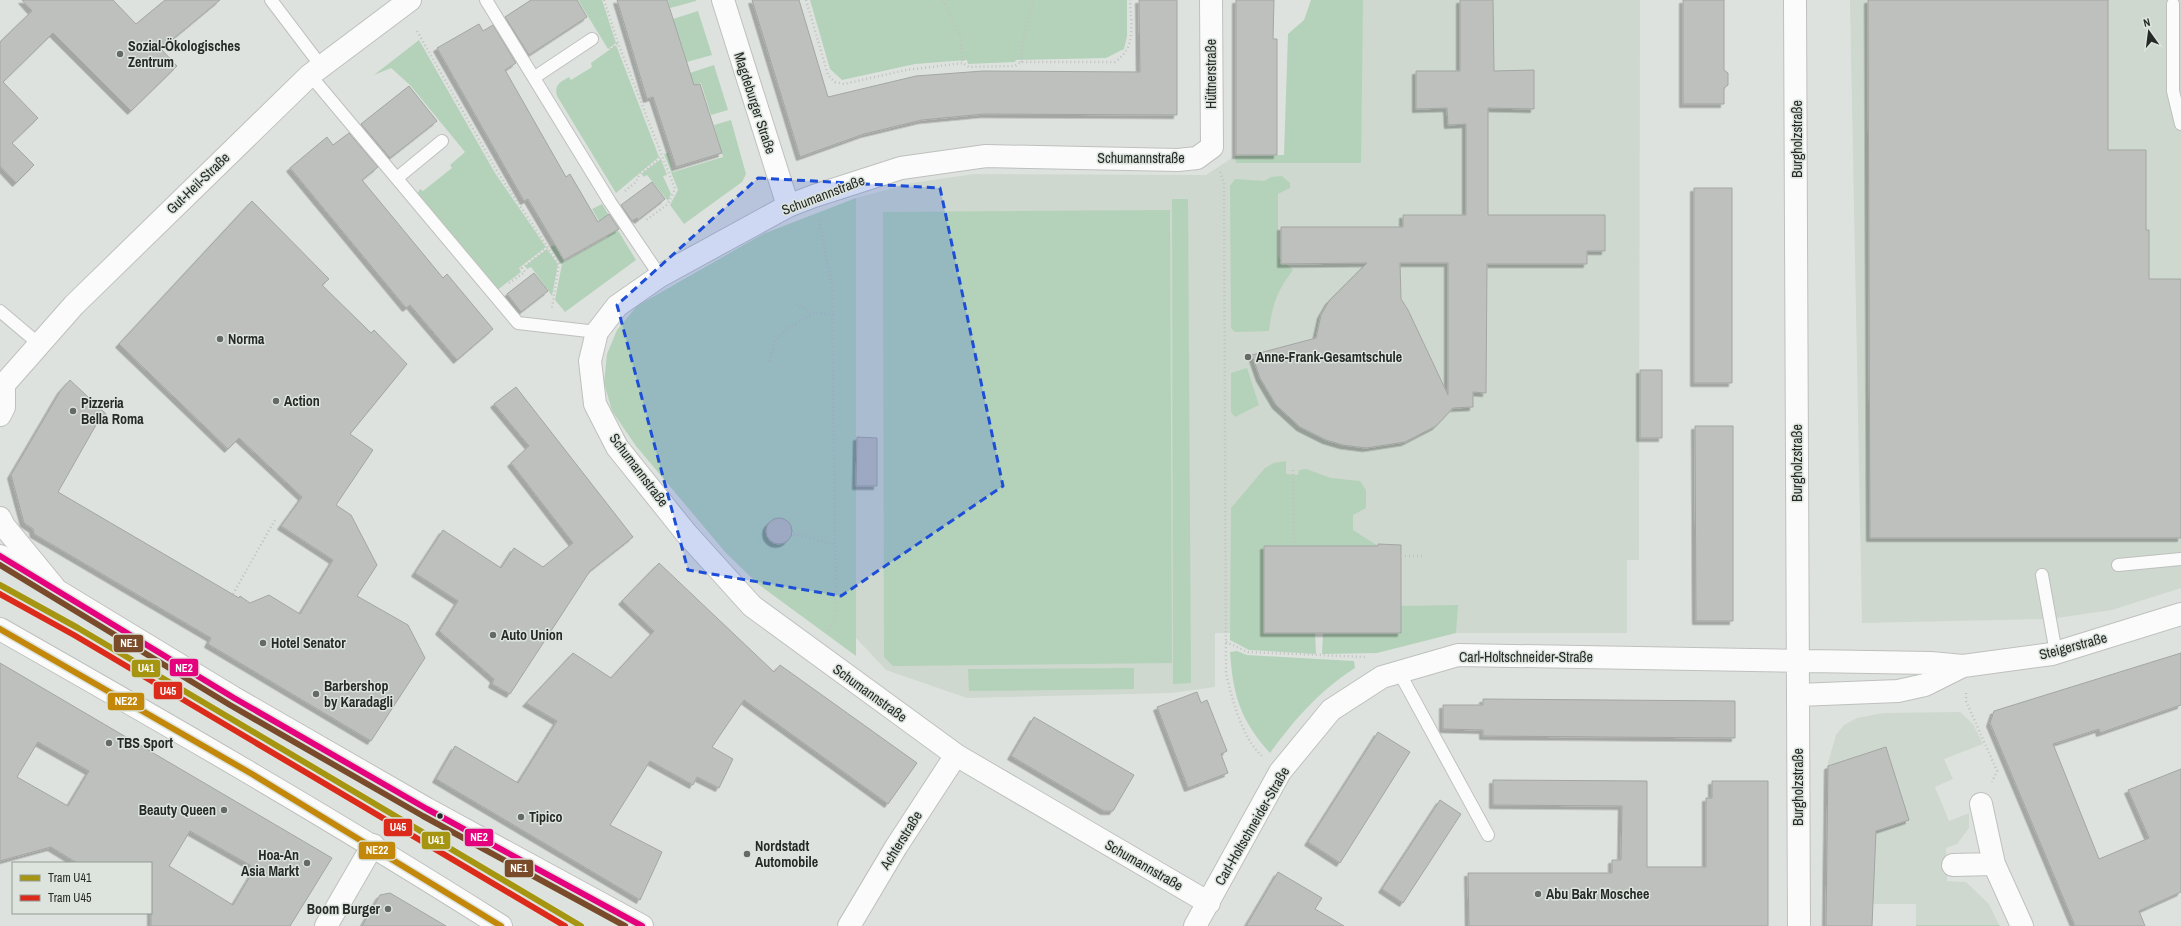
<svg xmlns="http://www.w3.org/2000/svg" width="2181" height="926" viewBox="0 0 2181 926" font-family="'Archivo Narrow',sans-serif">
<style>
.built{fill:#ced8cf}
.green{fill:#b4d2b9}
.building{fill:#bdc0bd;stroke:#a3a6a3;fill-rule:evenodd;filter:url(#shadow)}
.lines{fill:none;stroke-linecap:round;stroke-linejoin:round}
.service-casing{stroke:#bec0be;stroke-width:14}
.minor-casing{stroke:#bec0be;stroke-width:24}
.primary-casing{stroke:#bec0be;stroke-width:24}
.path{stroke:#c0c1c0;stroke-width:2.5;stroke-dasharray:1 3;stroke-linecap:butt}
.service{stroke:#fafbfa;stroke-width:12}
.minor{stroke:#fafbfa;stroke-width:22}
.primary{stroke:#fafbfa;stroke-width:22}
.bus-1-casing{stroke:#dce4dd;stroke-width:9}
.bus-2-casing{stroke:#dce4dd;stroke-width:9}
.bus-3-casing{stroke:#dce4dd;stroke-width:9}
.bus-1{stroke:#e5007d;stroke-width:6}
.bus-2{stroke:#7a4b2a;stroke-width:6}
.bus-3{stroke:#c3870a;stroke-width:6}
.tram-1-casing{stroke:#dce4dd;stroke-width:9}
.tram-2-casing{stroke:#dce4dd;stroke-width:9}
.tram-1{stroke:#a69510;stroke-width:6}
.tram-2{stroke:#dc2a1b;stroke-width:6}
.marked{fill:#1d4ed8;fill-opacity:0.2;stroke:#1d4ed8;stroke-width:3;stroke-dasharray:8 5;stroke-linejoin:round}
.poi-dot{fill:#666a67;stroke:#dce4dd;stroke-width:1.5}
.bus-dot{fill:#262a27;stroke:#dce4dd;stroke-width:1.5}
.labels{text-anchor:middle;stroke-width:3;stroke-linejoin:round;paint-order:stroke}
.poi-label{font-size:14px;font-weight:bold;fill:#262a27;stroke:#dce4dd;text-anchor:start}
.street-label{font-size:14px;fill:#262a27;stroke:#dce4dd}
.line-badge{stroke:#dce4dd;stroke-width:1.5}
.badge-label{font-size:11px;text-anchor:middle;font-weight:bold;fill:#fff}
</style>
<defs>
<filter id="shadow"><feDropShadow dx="-3.5" dy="3.5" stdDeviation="0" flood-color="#0004"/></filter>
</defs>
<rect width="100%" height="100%" fill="#dee2de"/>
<!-- built -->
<path class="built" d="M1341 0H1640L1639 560H1627V633H1215V687L1172 693 967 698 886 670 856 638V198L912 183 974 174 1206 175 1235 156 1331 155Z
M1850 0H2181V588L2112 610 2050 619 1862 623Z
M1960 712 1973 724 1983 744 1944 759 1953 779 1935 787 1949 821 1969 813V828L1957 844 1946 848 1947 881 1966 882 1989 904 1999 925H1916V904H1826L1827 766 1836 735 1844 725 1857 718 1883 713Z"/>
<!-- green -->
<path class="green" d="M578 0H602L616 43 608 49Z
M668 0H696V1L670 8Z
M810 0H1127V36L1124 49 1106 58 1016 60 1015 62 968 64 967 60 915 64 842 80 830 69Z
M1311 0H1363L1361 163H1236L1235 156 1284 155 1288 34 1304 20Z
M698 11 712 55 687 62 673 19Z
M419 40 495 173 546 247 519 268 521 272 496 291 417 194 420 189 423 191 452 168 450 165 465 152 410 85 391 68 374 75Z
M616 45 659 157 616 193 557 96C554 85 560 82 569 77L571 80 592 67 591 63Z
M714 65 728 110 711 115 701 83 694 85 690 73Z
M731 120 746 174 742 182 684 224 670 205 678 190 664 154 668 153 673 172 723 157 714 125Z
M661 159 667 175 663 176 671 194 668 201 647 175 643 177 642 173Z
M1282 176 1290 183V188L1278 194V257L1293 270C1277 291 1272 305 1269 331L1235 332 1231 328 1230 186 1235 179 1264 181 1271 177Z
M856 198V656L758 584 726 553 636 446 612 411 604 383 607 354 617 330 637 306 763 234Z
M1172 199H1188L1191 683 1173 684Z
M602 204 636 260 565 312 555 300 562 264 550 247 555 245 564 262 608 237 592 209Z
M1170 210 1172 663 893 666 884 657 883 212Z
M547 249 558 264 552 296 531 267 527 269 525 266Z
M1247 368 1259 405 1235 417 1231 412V373Z
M1286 461V474L1298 475 1299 470 1306 469 1331 478 1360 481 1366 490V508L1353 515V530L1378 546H1264V633L1275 632 1277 634V632H1287L1288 634V632H1298L1299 634 1300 632H1309L1311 634V632H1315L1316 654 1249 650 1230 640 1231 508 1265 468 1274 463Z
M1458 605 1456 633 1377 653 1322 654 1323 632H1332L1333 634 1334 632H1355L1357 634V632H1367V634L1369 632 1401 633V606Z
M1237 651 1247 655 1354 661 1355 668C1318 692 1296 718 1270 753 1240 720 1233 695 1230 652Z
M1134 668V689L969 691 968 669Z
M1916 925H1999L2000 926H1916Z"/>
<!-- building -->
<path class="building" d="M22 0H113L136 24 165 0H220L161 49 177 66 131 111 53 33 3 82 38 118 12 143 34 165 16 183 0 166V42L32 11Z
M531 0H577L587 17 529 55 505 17Z
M617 0H667L694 85 700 84 722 153 676 167 653 97 647 99Z
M752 0H799L828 97 916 76 983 71 1140 72 1139 0H1177V115L984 114 922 120 864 134 800 157Z
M1236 0H1274L1273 39H1277V155H1236Z
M1460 0H1493L1494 71 1534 70V109L1488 108V215H1605V251H1587V264H1487L1486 393 1473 392V407L1453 408 1436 426 1405 442 1366 448 1343 445 1326 440 1300 427 1276 405 1260 378 1252 355 1316 338 1321 315 1329 301 1367 263 1281 264V227H1403V215H1466V124L1448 125 1447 108 1416 109V71H1460ZM1400 263H1448V395L1408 310 1401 299Z
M1683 0H1724V70L1728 73V85L1724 88V104H1683Z
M1868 0H2108V150H2146V230H2149V279H2181V538H1870Z
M479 24 483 31 493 25 516 63 505 70 566 177 570 174 598 222 609 214 619 229 564 260 528 199 524 201 437 48Z
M409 86 437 121 390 158 361 124Z
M349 133 378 167 362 180 443 278 447 274 493 329 457 360 410 305 406 308 290 168 327 137 333 145Z
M652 182 665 199 638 220 637 218 632 221 621 205Z
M1694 188H1732V383H1694Z
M252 201 329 279 322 285 371 333 374 330 407 364 350 434 373 450 336 505 351 515 377 565 357 596 408 625 425 658 371 741 208 644 211 638 34 534 33 529 24 523 11 475 61 390 70 380 106 414 96 425 58 492 239 598 240 596 250 603 269 595 300 614 333 560 281 526 302 497 239 438 228 449 119 344Z
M534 273 548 291 521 312 507 294Z
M1640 370H1662V438H1640Z
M516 387 633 537 590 571 510 694 492 684 494 679 439 631 458 601 415 573 443 530 501 568 514 548 543 567 573 543 511 463 529 446 494 404Z
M1695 426H1733V621H1696Z
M857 437 877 438V486H856Z
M766 531a13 13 0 1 1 26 0a13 13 0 1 1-26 0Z
M1378 544 1401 545V633H1264V546H1378Z
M659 563 774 672 780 665 917 763 888 804 744 700 712 747 733 759 719 788 697 777 693 785 650 761 610 825 662 852 640 900 436 779 455 746 518 783 557 721 526 703 573 653 611 678 654 631 622 601Z
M2181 653V705L2100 733 2099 729 2053 744 2099 859 2149 838 2128 790 2181 769V892L2139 911 2145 926H2075L1990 723 1994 711Z
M0 663 332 858 290 926H151V863H77L51 847 0 861ZM38 742 89 771 68 806 17 777ZM190 831 255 868 233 905 169 866Z
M1197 692 1201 703 1207 700 1227 751 1221 754 1228 773 1188 788 1157 707Z
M1483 699 1735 701V738L1483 736V730L1443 729V705H1483Z
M1034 717 1134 775 1113 811H1104L1011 756Z
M1378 732 1410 752 1340 863 1308 842Z
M1886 747 1909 820 1876 831 1872 926H1826L1828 766Z
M1493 780 1647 781V867H1706V798H1712V781H1768V926H1469L1468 873H1612V860H1621L1622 806 1493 805Z
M1440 800 1461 814 1403 903 1382 889Z
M1278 872 1322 898 1315 909 1344 926H1246Z
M390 893 446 926H362L380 895Z"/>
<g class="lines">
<defs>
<path id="service" d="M271 0 321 66
M486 0 610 202 660 276
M2173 4V91L2181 124
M310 75 518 323 597 332
M535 77 592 39
M397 178 442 141
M0 311 39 344
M2118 565 2181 559
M2042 575 2056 653
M1399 672 1488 835"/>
<path id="minor" d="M723 0 788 206
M1795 0 1799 926
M0 389 74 305 310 75 410 0
M0 415 4 407V385
M0 518 4 526 54 587
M1798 695 1898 691 1925 685 1963 666
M1981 804 1994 864 2022 926
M1953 865 1994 864
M1209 903 956 755 752 606 686 533 617 447 595 404 590 361 597 332 617 306 660 276 788 206 814 196 901 168 986 156 1178 160 1197 158 1212 147 1211 0
M326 926 373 845
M849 926 896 847 956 755
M1195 926 1280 772 1331 710 1382 677 1458 655 1931 663 1963 666 2052 654 2181 614"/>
<path id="primary" d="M0 556 234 698 427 809 642 926
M0 629C169 725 337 822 501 926"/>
</defs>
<!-- service casing -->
<use href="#service" class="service-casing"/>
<!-- minor casing -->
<use href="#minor" class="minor-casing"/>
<!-- primary casing -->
<use href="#primary" class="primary-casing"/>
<!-- path -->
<path class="path" d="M604 0 618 43 675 189 668 204 646 220
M806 0 828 75 835 82 844 84 906 70 963 63 969 67 1015 66 1021 62H1115C1137 47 1131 24 1130 0
M943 0 960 35 963 63
M417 31 498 173 559 264 552 308
M610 49 618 43
M1021 62 1022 43 1034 0
M1220 172 1224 183 1226 673C1232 699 1242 738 1262 756
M625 191 636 182 639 175 662 156
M819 220 832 285 836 615 828 632
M509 283 525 272 522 268 548 247
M796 304 813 313
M769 361 775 341 788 328 814 313 833 314
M1293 470 1294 546
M794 534 836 545
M1401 556H1425
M233 594 276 518
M1226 642 1248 652 1365 657
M1966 693V701L1997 771 1992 782"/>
<!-- service -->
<use href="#service" class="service"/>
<!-- minor -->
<use href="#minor" class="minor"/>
<!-- primary -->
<use href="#primary" class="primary"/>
<defs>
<path id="bus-1" d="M0 556 234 698 427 809 642 926"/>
<path id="bus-2" d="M0 565 230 705 423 816 625 926"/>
<path id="bus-3" d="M0 629 252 774 501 926"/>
</defs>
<!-- bus-1 casing -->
<use href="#bus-1" class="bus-1-casing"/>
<!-- bus-2 casing -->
<use href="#bus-2" class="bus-2-casing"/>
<!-- bus-3 casing -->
<use href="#bus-3" class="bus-3-casing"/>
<!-- bus-1 -->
<use href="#bus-1" class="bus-1"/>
<!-- bus-2 -->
<use href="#bus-2" class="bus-2"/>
<!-- bus-3 -->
<use href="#bus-3" class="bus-3"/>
<defs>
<path id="tram-1" d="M0 585 78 628 581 926"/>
<path id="tram-2" d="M0 594 74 635 565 926"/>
</defs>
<!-- tram-1 casing -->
<use href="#tram-1" class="tram-1-casing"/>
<!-- tram-2 casing -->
<use href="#tram-2" class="tram-2-casing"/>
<!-- tram-1 -->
<use href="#tram-1" class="tram-1"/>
<!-- tram-2 -->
<use href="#tram-2" class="tram-2"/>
</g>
<!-- marked area -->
<path class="marked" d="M758 178 940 188 1003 486 841 596 688 570 617 305Z"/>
<!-- markers -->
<g class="poi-dot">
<circle cx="120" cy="54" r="4"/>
<circle cx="220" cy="339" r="4"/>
<circle cx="1248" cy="357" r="4"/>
<circle cx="276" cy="401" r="4"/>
<circle cx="73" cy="411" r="4"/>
<circle cx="493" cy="635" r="4"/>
<circle cx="263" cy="643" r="4"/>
<circle cx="316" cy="694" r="4"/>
<circle cx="109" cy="743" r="4"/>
<circle cx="224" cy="810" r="4"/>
<circle cx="521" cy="817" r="4"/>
<circle cx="747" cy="854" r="4"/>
<circle cx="307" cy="863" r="4"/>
<circle cx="1538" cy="894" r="4"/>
<circle cx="388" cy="909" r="4"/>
</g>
<circle class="bus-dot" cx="440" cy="816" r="3.5"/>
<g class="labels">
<!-- poi labels -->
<g class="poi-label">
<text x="128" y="51">Sozial-Ökologisches<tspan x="128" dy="16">Zentrum</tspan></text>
<text x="228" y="344">Norma</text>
<text x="1256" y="362">Anne-Frank-Gesamtschule</text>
<text x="284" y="406">Action</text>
<text x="81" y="408">Pizzeria<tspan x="81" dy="16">Bella Roma</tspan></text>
<text x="501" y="640">Auto Union</text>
<text x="271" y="648">Hotel Senator</text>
<text x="324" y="691">Barbershop<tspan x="324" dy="16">by Karadagli</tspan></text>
<text x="117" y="748">TBS Sport</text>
<text x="216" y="815" text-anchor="end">Beauty Queen</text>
<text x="529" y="822">Tipico</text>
<text x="755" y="851">Nordstadt<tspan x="755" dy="16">Automobile</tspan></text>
<text x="299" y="860" text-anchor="end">Hoa-An<tspan x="299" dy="16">Asia Markt</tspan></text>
<text x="1546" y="899">Abu Bakr Moschee</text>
<text x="380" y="914" text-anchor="end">Boom Burger</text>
</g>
<!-- street labels -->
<g class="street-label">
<text transform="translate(1211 74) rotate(-90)" y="5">Hüttnerstraße</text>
<text transform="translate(755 103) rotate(72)" y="5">Magdeburger Straße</text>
<text transform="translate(1797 139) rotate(-90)" y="5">Burgholzstraße</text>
<text x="1141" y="163">Schumannstraße</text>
<text transform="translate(198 183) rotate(-44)" y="5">Gut-Heil-Straße</text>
<text transform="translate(823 195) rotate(-21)" y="5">Schumannstraße</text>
<text transform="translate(1797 463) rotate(-90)" y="5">Burgholzstraße</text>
<text transform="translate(639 470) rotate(53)" y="5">Schumannstraße</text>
<text transform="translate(2073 646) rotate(-15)" y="5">Steigerstraße</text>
<text x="1526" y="662">Carl-Holtschneider-Straße</text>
<text transform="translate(870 693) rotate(36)" y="5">Schumannstraße</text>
<text transform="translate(1798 787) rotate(-90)" y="5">Burgholzstraße</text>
<text transform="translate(1252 826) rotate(-60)" y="5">Carl-Holtschneider-Straße</text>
<text transform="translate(901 840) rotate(-58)" y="5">Achterstraße</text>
<text transform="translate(1144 865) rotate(30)" y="5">Schumannstraße</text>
</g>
</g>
<g class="line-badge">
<rect x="113" y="634" width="31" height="19" rx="4" fill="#7a4b2a"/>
<rect x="169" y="658" width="30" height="19" rx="4" fill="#e5007d"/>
<rect x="131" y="659" width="30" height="19" rx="4" fill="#a69510"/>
<rect x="153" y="681" width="30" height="19" rx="4" fill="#dc2a1b"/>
<rect x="107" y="692" width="38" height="19" rx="4" fill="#c3870a"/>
<rect x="383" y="818" width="30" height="19" rx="4" fill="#dc2a1b"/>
<rect x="464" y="828" width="30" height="19" rx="4" fill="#e5007d"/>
<rect x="421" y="831" width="30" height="19" rx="4" fill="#a69510"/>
<rect x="358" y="841" width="38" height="19" rx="4" fill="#c3870a"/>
<rect x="504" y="859" width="30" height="19" rx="4" fill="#7a4b2a"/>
</g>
<g class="badge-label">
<text x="129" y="647">NE1</text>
<text x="184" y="672">NE2</text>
<text x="146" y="672">U41</text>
<text x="168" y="695">U45</text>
<text x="126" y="705">NE22</text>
<text x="398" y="831">U45</text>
<text x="479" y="841">NE2</text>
<text x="436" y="844">U41</text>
<text x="377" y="854">NE22</text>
<text x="519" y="872">NE1</text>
</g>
<!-- legend -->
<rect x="12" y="862" width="140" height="52" fill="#dce4dd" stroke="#939a94"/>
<rect x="20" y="875" width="20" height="6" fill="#a69510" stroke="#939a94"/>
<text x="48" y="882" font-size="12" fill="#262a27">Tram U41</text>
<rect x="20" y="895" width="20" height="6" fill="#dc2a1b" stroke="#939a94"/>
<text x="48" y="902" font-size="12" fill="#262a27">Tram U45</text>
<!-- north arrow -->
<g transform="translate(2149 32) rotate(346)" stroke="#dce4dd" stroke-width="3" paint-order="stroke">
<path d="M0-3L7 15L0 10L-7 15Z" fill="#262a27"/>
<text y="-6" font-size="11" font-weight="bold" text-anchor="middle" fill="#262a27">N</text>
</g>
</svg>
